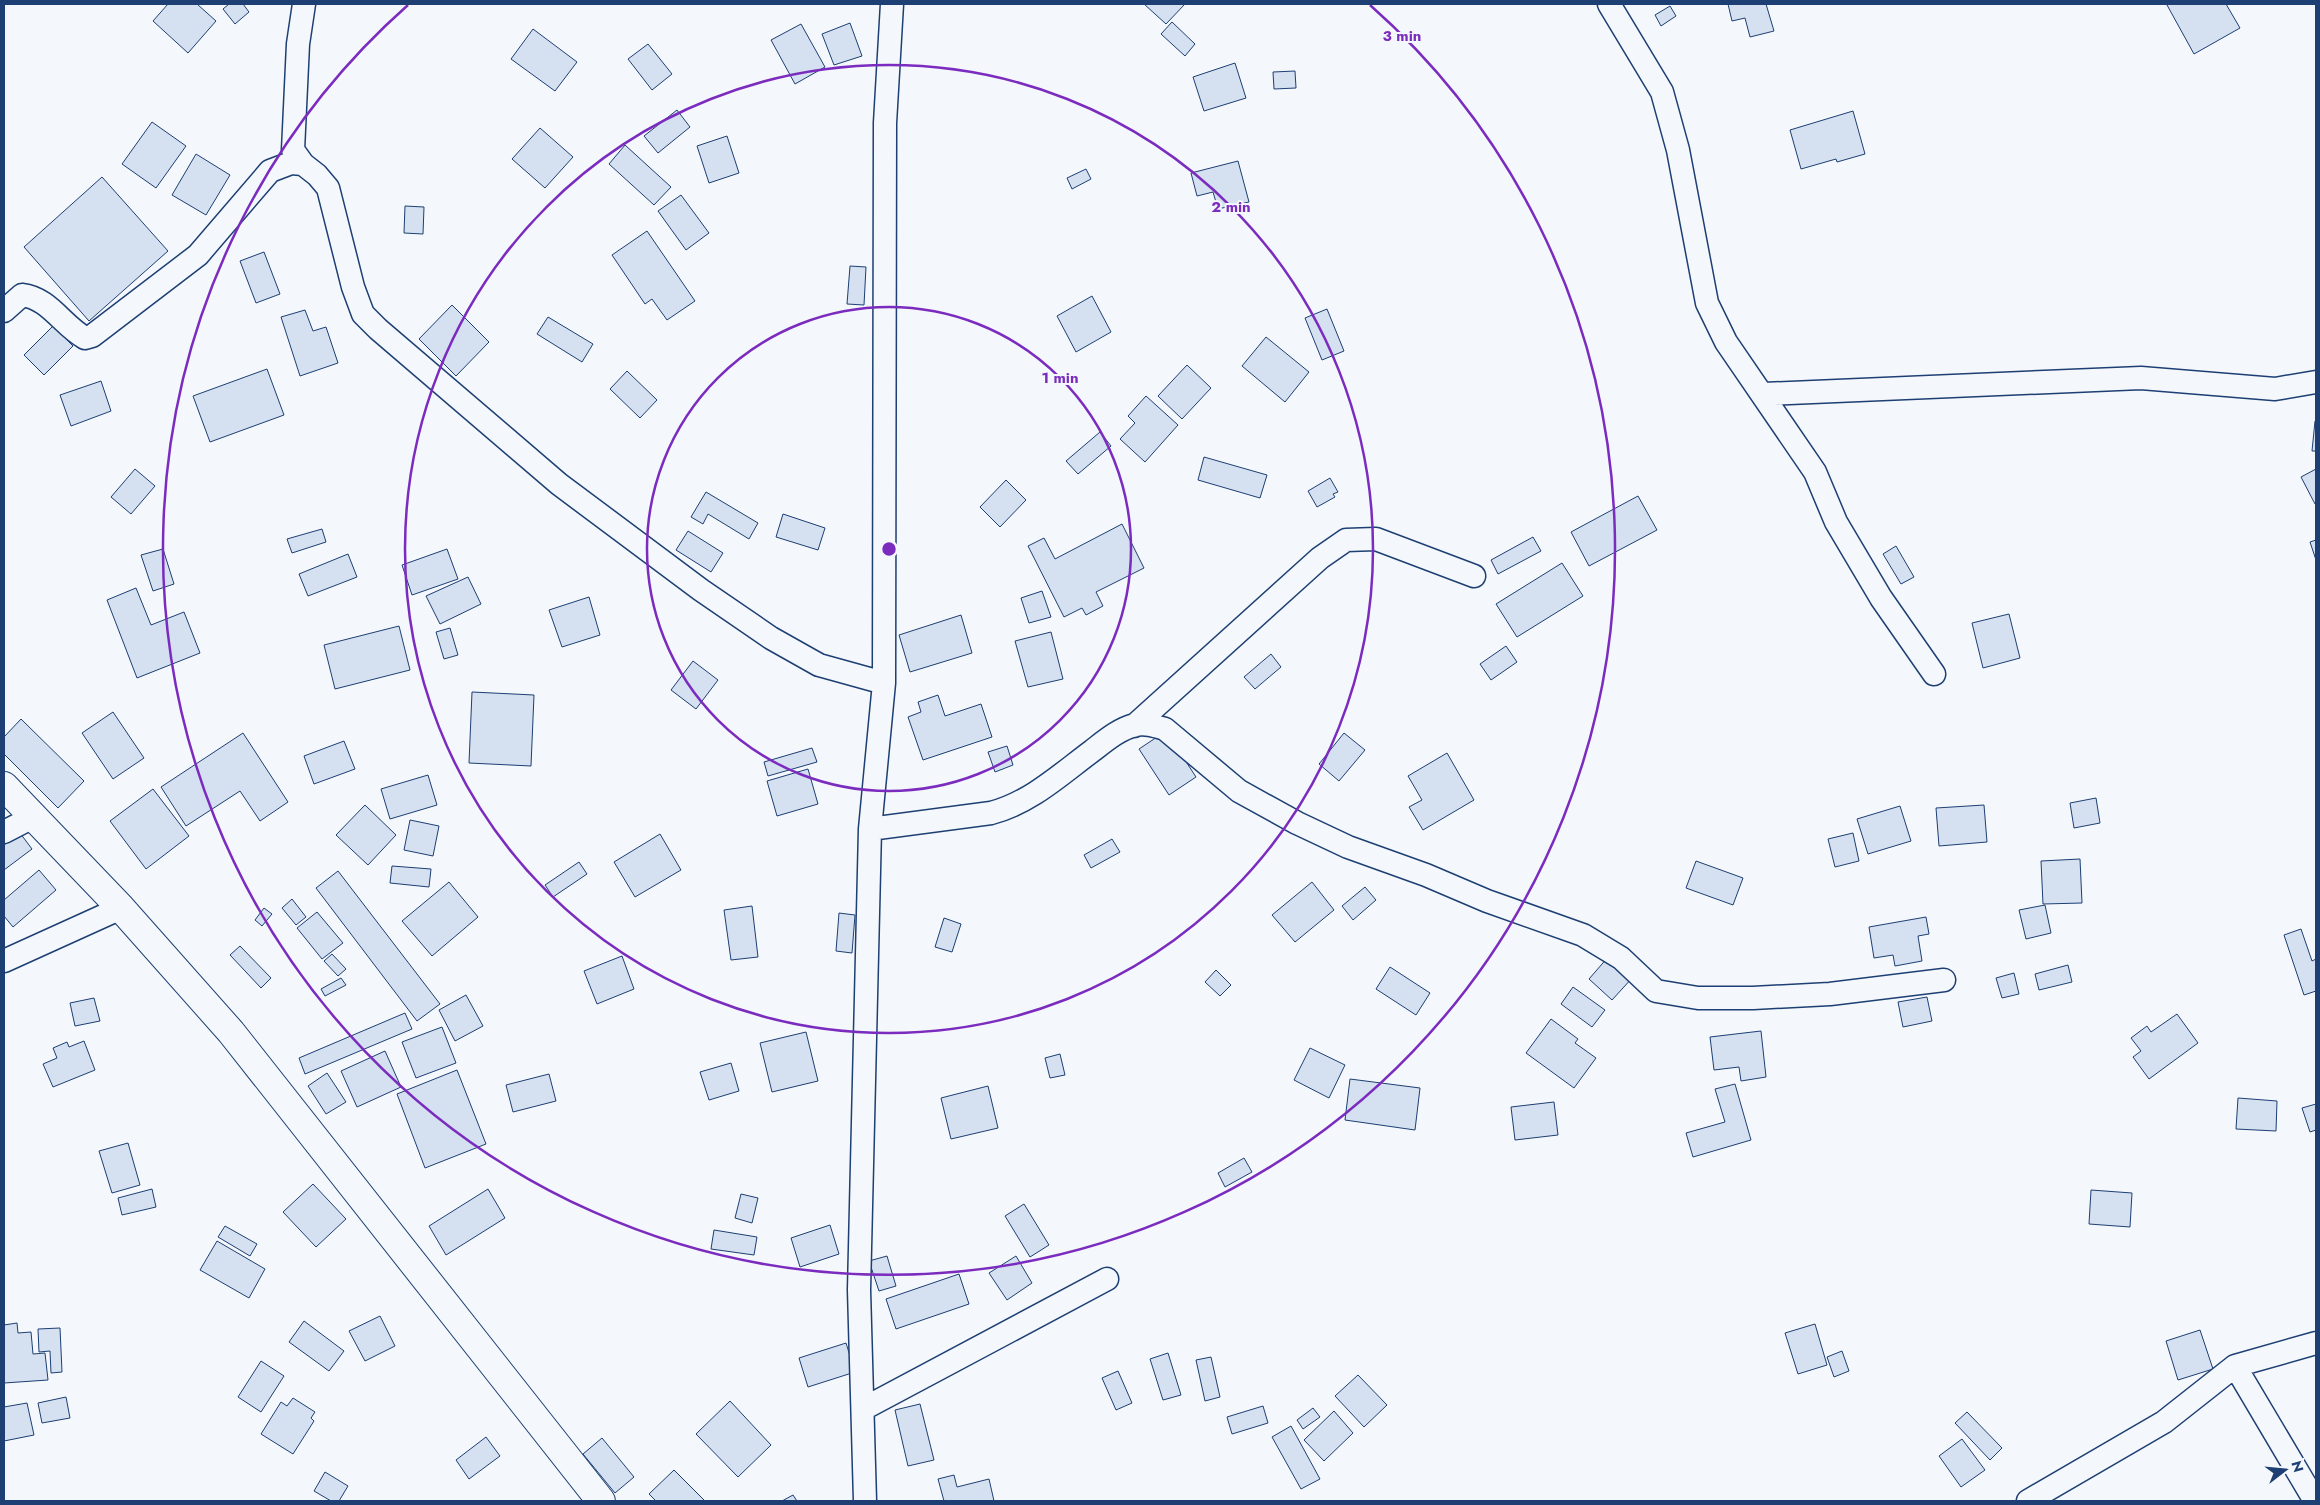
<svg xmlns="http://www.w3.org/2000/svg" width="2320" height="1505" viewBox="0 0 2320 1505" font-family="Jost,sans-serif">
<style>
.building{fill:#d5e0f0;stroke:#1d3f73}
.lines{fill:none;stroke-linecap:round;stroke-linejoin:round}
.minor-casing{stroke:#1d3f73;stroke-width:25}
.major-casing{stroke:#1d3f73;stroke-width:30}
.minor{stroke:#f4f7fb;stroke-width:22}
.major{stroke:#f4f7fb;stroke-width:28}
.ring{fill:none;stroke:#7b2cbf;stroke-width:2.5}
.centre{fill:#7b2cbf;stroke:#f4f7fb;stroke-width:2.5}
.ring-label{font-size:15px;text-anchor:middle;font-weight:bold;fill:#7b2cbf;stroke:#f4f7fb;stroke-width:4;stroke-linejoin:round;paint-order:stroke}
</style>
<rect width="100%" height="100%" fill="#f4f7fb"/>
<!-- building -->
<path class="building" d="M168 4H197L216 21 188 53 153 21Z
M229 4H243L249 12 235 24 223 9Z
M1144 4H1185L1166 24Z
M1728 4H1766L1774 31 1750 37 1745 18 1732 21Z
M2169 4H2226L2240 28 2194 54 2167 5Z
M1670 6 1676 16 1661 26 1655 15Z
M1172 22 1195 44 1185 56 1161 34Z
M850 23 862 56 834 65 822 34Z
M801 24 825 67 795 84 771 40Z
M533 29 577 62 555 91 511 59Z
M648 44 672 74 652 90 628 59Z
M1235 63 1246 98 1204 111 1193 77Z
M1295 71 1296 88 1274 89 1273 72Z
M677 110 690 127 658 153 644 136Z
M1853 111 1865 154 1837 162 1836 159 1801 169 1790 130Z
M152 122 186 146 156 188 122 164Z
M540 128 573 157 545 188 512 159Z
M727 136 739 173 709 183 697 146Z
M625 145 671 187 654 205 609 164Z
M196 154 230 175 206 215 172 195Z
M1238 161 1249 202 1218 209 1213 192 1197 196 1191 173Z
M1086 169 1091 179 1072 189 1067 178Z
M102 177 168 251 89 321 24 247Z
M681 195 709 233 686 250 658 211Z
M405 206 424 207 423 234 404 233Z
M647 231 695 301 667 320 652 299 645 304 612 255Z
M264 252 280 294 256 303 240 261Z
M850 266 866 267 864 305 847 304Z
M1092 296 1111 332 1076 352 1057 316Z
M452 305 489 342 456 376 419 339Z
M1327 309 1344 351 1322 360 1305 318Z
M305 310 313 331 326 327 338 363 300 376 281 317Z
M548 317 593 344 582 362 537 334Z
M53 326 73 346 44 375 24 355Z
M1266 337 1309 372 1285 402 1242 366Z
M1187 365 1211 388 1182 419 1158 396Z
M267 369 284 415 210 442 193 396Z
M627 371 657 400 640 418 610 389Z
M101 381 111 411 71 426 60 395Z
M1146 396 1178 425 1145 462 1120 439 1135 423 1128 416Z
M2315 421H2316V451H2312Z
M1100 432 1111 446 1078 474 1066 461Z
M1204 457 1267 475 1260 498 1198 480Z
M135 469 155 486 131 514 111 497Z
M2316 469V504H2315L2301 477Z
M1330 478 1338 492 1333 494 1335 497 1317 507 1308 491Z
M1006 480 1026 500 1000 527 980 507Z
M706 492 758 523 749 539 708 514 703 524 691 517Z
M1638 496 1657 530 1589 566 1571 532Z
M783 514 825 528 818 550 776 537Z
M1122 524 1144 568 1096 592 1103 606 1086 615 1082 608 1064 617 1028 546 1044 538 1055 559Z
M322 529 326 542 292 553 287 539Z
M688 531 723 553 711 572 676 550Z
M1533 537 1541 551 1498 574 1491 560Z
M2316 540V560L2310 542Z
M1896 546 1914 577 1901 584 1883 554Z
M163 549 174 584 153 591 141 555Z
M447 549 458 579 412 595 402 565Z
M348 554 357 577 308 596 299 574Z
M1562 563 1583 596 1517 637 1496 604Z
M468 577 481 604 440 624 426 596Z
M136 588 151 625 184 612 200 653 137 678 107 600Z
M1042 591 1051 617 1029 623 1021 598Z
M589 597 600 635 562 647 549 610Z
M2009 614 2020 658 1983 668 1972 623Z
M961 615 972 653 910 672 899 635Z
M399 626 410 670 335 689 324 645Z
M450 628 458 655 444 659 436 632Z
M1051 632 1063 679 1028 687 1015 641Z
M1506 646 1517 662 1491 680 1480 664Z
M1271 654 1281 667 1255 689 1244 677Z
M693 661 718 680 696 709 671 690Z
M472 692 534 695 531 766 469 763Z
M938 695 945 716 981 704 992 737 923 760 908 717 921 712 918 702Z
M113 712 144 758 113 779 82 733Z
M21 719 84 781 58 808 4 754V737Z
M1166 731 1196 777 1169 795 1139 749Z
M243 733 288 802 260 821 240 791 186 826 161 787Z
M1344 733 1365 750 1339 781 1319 764Z
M344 741 355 769 314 784 304 756Z
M1007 746 1013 765 995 772 988 752Z
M812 748 817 762 768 776 764 762Z
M1447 753 1474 800 1423 830 1409 807 1422 800 1408 776Z
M808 769 818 804 777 816 767 781Z
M428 775 437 805 390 819 381 789Z
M153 789 189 836 146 869 110 821Z
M2096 798 2100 823 2074 828 2070 803Z
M365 805 396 835 368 865 336 835Z
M1984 805 1987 842 1939 846 1936 808Z
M1900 806 1911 841 1868 854 1857 819Z
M410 820 439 826 433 856 404 850Z
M20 833 32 849 4 870V845Z
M1853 833 1859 861 1835 867 1828 839Z
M660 834 681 870 635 897 614 862Z
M1112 839 1120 852 1091 868 1084 855Z
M2080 859 2082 903 2043 904 2041 861Z
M1696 861 1743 878 1733 905 1686 888Z
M579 862 587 874 553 897 545 885Z
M392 866 431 869 429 887 390 883Z
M39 870 56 890 13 927 4 916V900Z
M338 871 440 1004 417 1021 316 888Z
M449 882 478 917 432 956 402 921Z
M1312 882 1334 910 1295 942 1272 915Z
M1365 887 1376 900 1353 920 1342 906Z
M292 899 306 917 296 925 282 908Z
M2045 905 2051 933 2026 939 2019 910Z
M752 906 758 957 731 960 724 910Z
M264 908 272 914 262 926 255 920Z
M317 912 343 943 322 959 297 928Z
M839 913 855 915 852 953 836 951Z
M1926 917 1929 934 1918 936 1922 961 1895 966 1893 955 1874 958 1869 927Z
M944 918 961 924 952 952 935 947Z
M2301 929 2312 961 2316 959V991L2304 995 2284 935Z
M240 946 271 978 261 988 230 955Z
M332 954 346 969 338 976 324 961Z
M622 956 634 989 597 1004 584 971Z
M1609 956 1633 977 1612 1000 1589 979Z
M2068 965 2072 982 2039 990 2035 974Z
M1390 967 1430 993 1416 1015 1376 989Z
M1216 970 1231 985 1220 996 1205 982Z
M2014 973 2019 994 2002 998 1996 978Z
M341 978 346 985 325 996 321 989Z
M1573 987 1605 1010 1592 1027 1561 1004Z
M466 995 483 1026 455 1041 439 1010Z
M1927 997 1932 1021 1903 1027 1898 1002Z
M94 998 100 1021 75 1026 70 1003Z
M405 1013 412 1029 305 1074 299 1058Z
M2177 1014 2198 1043 2149 1079 2133 1057 2141 1051 2131 1038 2147 1026 2151 1032Z
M1551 1019 1578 1039 1575 1043 1596 1058 1574 1088 1526 1053Z
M442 1027 456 1063 416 1078 402 1042Z
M1761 1031 1766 1077 1741 1081 1739 1067 1714 1070 1710 1037Z
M806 1032 818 1081 772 1092 760 1043Z
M84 1041 95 1070 53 1087 43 1064 57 1058 53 1048 67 1042 69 1047Z
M1310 1048 1345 1065 1329 1098 1294 1080Z
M385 1051 401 1087 357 1107 341 1071Z
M1060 1054 1065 1075 1050 1078 1045 1058Z
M731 1063 739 1091 709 1100 700 1072Z
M457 1070 486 1144 425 1168 397 1094Z
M327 1073 346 1102 326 1114 308 1086Z
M549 1074 556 1101 513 1112 506 1085Z
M1350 1079 1420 1088 1415 1130 1345 1120Z
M1735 1084 1751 1140 1693 1157 1686 1133 1725 1122 1715 1089Z
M988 1086 998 1128 951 1139 941 1098Z
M2238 1098 2277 1101 2276 1131 2236 1129Z
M1554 1102 1558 1135 1515 1140 1511 1107Z
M2316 1104V1130L2310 1132 2302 1108Z
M128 1143 140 1185 112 1193 99 1151Z
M1244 1158 1252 1172 1225 1187 1218 1173Z
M313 1184 346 1219 316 1247 283 1212Z
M152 1189 156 1207 122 1215 118 1198Z
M488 1189 505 1218 446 1255 429 1226Z
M2091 1190 2132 1193 2130 1227 2089 1224Z
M741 1194 758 1198 752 1223 735 1218Z
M1024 1204 1049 1245 1030 1257 1005 1216Z
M830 1225 839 1254 800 1267 791 1238Z
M225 1226 257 1244 250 1256 218 1237Z
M714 1230 757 1237 754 1255 711 1249Z
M217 1241 265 1269 249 1298 200 1270Z
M887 1256 896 1286 879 1291 869 1261Z
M1016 1256 1032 1283 1007 1300 989 1273Z
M959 1274 969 1304 896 1329 886 1299Z
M380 1316 395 1346 365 1361 349 1331Z
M304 1321 344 1351 329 1371 289 1342Z
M17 1323 18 1333 31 1332 33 1354 45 1353 48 1380 4 1383V1325Z
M1815 1324 1827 1365 1798 1374 1785 1333Z
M60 1328 62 1372 51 1373 50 1351 39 1352 38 1329Z
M2200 1330 2213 1369 2178 1380 2166 1341Z
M846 1343 855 1372 808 1387 799 1358Z
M1842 1351 1849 1371 1834 1377 1827 1357Z
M1168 1353 1181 1395 1163 1400 1150 1359Z
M1211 1357 1220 1397 1205 1401 1196 1360Z
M261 1361 284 1376 261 1412 238 1397Z
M1118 1371 1132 1403 1116 1410 1102 1378Z
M1358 1375 1387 1405 1364 1427 1335 1396Z
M66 1397 70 1418 42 1423 38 1403Z
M293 1398 315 1412 311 1418 314 1421 293 1454 261 1434 281 1402 287 1406Z
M730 1401 771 1445 738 1477 696 1434Z
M27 1403 34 1435 4 1441V1407Z
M920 1404 934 1460 908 1466 895 1410Z
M1263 1406 1268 1423 1232 1434 1227 1417Z
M1313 1408 1320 1417 1303 1429 1297 1420Z
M1334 1411 1353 1433 1324 1461 1304 1440Z
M1967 1412 2002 1448 1990 1460 1955 1423Z
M1291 1426 1320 1479 1301 1489 1272 1437Z
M486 1437 500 1456 469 1479 456 1460Z
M602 1438 634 1477 615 1493 583 1454Z
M1962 1439 1985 1470 1961 1487 1939 1456Z
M674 1470 705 1501H656L649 1494Z
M325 1472 348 1486 339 1501H331L314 1491Z
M954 1475 957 1487 989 1479 994 1501H944L938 1479Z
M793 1495 797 1501H782Z"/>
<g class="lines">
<defs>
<path id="minor" d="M1609 4 1662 92 1678 150 1707 303 1726 342 1815 472 1836 522 1881 598 1934 674
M303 164 293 150 298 44 304 4
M4 311 22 295C49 298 62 325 85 338L92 336 198 255 270 171 291 163 303 164 317 175 328 188 353 287 363 314 378 329 559 484 701 590 771 638 819 665 884 683
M1764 394 2141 378 2275 389 2316 382
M1134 726 1320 558 1346 540 1376 539 1474 576
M870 829 991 813C1030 803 1061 774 1092 751 1105 741 1119 729 1135 725 1146 723 1155 726 1165 729L1239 791 1297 823 1348 847 1426 875 1487 901 1583 935 1621 958 1656 991 1698 998H1753L1830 994 1944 980
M4 832 33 817
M4 961 121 908
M2235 1366 2315 1501
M863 1409 1107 1279
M865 1501 859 1290 870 829 884 683 885 123 892 4
M2028 1501 2164 1422 2235 1366 2316 1343"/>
<path id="major" d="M4 786 121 908 231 1032 601 1501"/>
</defs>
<!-- minor casing -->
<use href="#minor" class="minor-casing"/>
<!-- major casing -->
<use href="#major" class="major-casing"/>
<!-- minor -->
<use href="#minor" class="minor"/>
<!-- major -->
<use href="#major" class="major"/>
</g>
<!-- distance rings -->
<g class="ring">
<circle cx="889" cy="549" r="242"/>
<circle cx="889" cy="549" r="484"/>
<path d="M1370 5A726 726 0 1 1 408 5"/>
</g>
<circle cx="889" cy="549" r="8" class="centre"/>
<g class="ring-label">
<text x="1402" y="41">3 min</text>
<text x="1231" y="212">2 min</text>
<text x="1060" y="383">1 min</text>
</g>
<!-- border -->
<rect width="2320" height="1505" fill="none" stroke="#1d3f73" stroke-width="10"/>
<!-- north arrow -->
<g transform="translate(2285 1470) rotate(74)" stroke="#f4f7fb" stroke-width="4" paint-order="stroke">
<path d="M0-4L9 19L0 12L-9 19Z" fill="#1d3f73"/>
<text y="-8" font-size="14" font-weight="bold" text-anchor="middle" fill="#1d3f73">N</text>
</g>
</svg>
